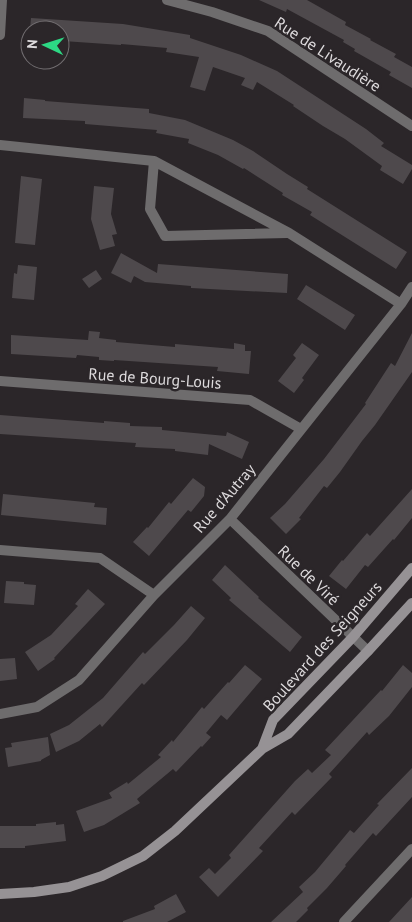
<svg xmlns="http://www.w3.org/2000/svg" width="412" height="922" viewBox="0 0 412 922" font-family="'PT Sans',sans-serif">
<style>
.building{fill:#4e494c}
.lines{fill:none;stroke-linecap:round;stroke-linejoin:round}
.street{stroke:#6e6c6d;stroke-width:10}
.secondary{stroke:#969295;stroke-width:10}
.labels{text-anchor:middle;stroke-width:5;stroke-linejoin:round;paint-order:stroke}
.street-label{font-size:16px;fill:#dddadc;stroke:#2b2629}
</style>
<rect width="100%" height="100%" fill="#2b2629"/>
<!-- building -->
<path class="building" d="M259 0H307L346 22 345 25 371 39 370 40 396 54 394 57 412 67V88L389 75 391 72 354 51 355 49 343 42 344 40 287 9 286 12Z
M31 18 123 24 190 35V38L241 55 277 71 366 129 384 143 381 146 412 165V169L403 184 380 170 382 166 345 139 323 126 293 106 294 105 257 82 253 90 241 85 245 78 213 67 205 91 190 87 199 57 166 52 167 48 121 44V45L63 41 64 30H30Z
M24 98 45 100V101L149 109V113L185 120 233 140 253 151 287 174 308 187 307 189 407 252 396 269 310 215 312 212 282 195 283 193 244 168 243 169 218 155 188 143 189 139 156 133 157 130 85 124V121L23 118Z
M21 176 42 179 35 245 15 243Z
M94 186 114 188 111 214 117 234 112 235 115 246 100 250 91 219Z
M121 253 157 273 158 264 288 274 287 293 191 288V286L145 282 134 276 131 283 111 273Z
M18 265 37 267 34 300 12 298 14 273 17 274Z
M96 270 102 279 89 288 82 279Z
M306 285 355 315 345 330 297 299Z
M89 331 100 332 99 338 116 340V342L175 347V344L234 349V343L245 345V351H251L249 374 217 371 218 367 114 360V361L99 360V357L77 355 76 358 11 354V335L88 340Z
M412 333V372L375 425 362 441 340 472 327 488 324 486 299 518 301 519 286 534 270 518 285 504 324 459 366 404 365 403 391 363 395 366Z
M302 343 319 355 302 378 304 380 294 393 278 381 296 358 293 355Z
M0 415 104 423V421L130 423V426L162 427V430L226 436 227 432 249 442 242 459 209 444 208 455 175 451V449L135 447 136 443 0 434Z
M193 478 205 487 204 496 191 512 188 510 149 556 133 542 147 527 148 528 169 502 171 504Z
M412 489V518L394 540 393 539 368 567 365 565 346 589 329 576 342 560 343 561 367 533 370 536Z
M3 494 95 503 94 507 107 508 106 525 1 515Z
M225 565 259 597 258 598 302 637 290 652 229 600 231 598 212 580Z
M6 581 24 582V584L36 585 34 605 4 603Z
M88 589 105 604 54 658 55 659 38 671 25 652 51 635 78 606 75 604Z
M191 606 205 618 187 640 144 685 142 683 102 727 100 724 79 741 56 752 50 734 69 725 103 698 143 652 145 654 174 625Z
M15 658 17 679 0 681V659Z
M245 665 262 679 227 720 221 715 206 733 211 737 202 747 201 746 176 772 173 769 137 799 140 803 104 825 84 832 76 811 112 798 109 793 127 782 128 784 161 757 158 755 172 740 173 742 202 707 204 709 228 682 229 683Z
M403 665 412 673V687L389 716 369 735 367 732 329 774 332 777 295 815 292 812 259 848 263 851 218 897 199 877 209 868 215 874 231 858 229 855 295 781 308 769 312 773 331 755 325 750 381 690 382 691Z
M48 737 50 755 41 760V761L8 767 5 748 12 747 11 743Z
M412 768V797L376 836 373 833 345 865 346 866 327 888 307 908 308 910 296 922H271L303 892 299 887 315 872 350 830 354 833 379 805 377 804Z
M56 822V825L64 824 66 841 25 846V848H0V826H36V824Z
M176 894 186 912 167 922H123V921L155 909 154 906Z
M412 897V922H389Z"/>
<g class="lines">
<!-- street -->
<path class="street" d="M167 0 212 12 268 31 412 126
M0 35 2 0
M0 145 154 161 289 233 401 304
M154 161 150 209 165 236 287 233
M0 381 250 400 301 429
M230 519 368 651
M0 550 100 558 154 595
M0 714 37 707 79 680 154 595 230 519 401 304 412 287
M344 922 412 849"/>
<!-- secondary -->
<path class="secondary" d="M262 749 273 720 353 637 412 568
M0 894 34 892 69 887 102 876 143 856 175 831 262 749 288 734 368 651 412 603"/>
</g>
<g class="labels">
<!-- street labels -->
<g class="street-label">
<text transform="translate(328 54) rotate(33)" y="6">Rue de Livaudière</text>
<text transform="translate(155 378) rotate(4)" y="6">Rue de Bourg-Louis</text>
<text transform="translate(224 498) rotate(-49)" y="6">Rue d'Autray</text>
<text transform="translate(309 575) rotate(44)" y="6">Rue de Viré</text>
<text transform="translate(322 646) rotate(-48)" y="6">Boulevard des Seigneurs</text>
</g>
</g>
<!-- north arrow -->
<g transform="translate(45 45) rotate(274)"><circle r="24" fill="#2b2629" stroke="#726e71"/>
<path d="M0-4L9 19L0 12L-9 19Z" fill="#2dd884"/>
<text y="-8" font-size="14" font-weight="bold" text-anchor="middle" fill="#dddadc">N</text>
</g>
</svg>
